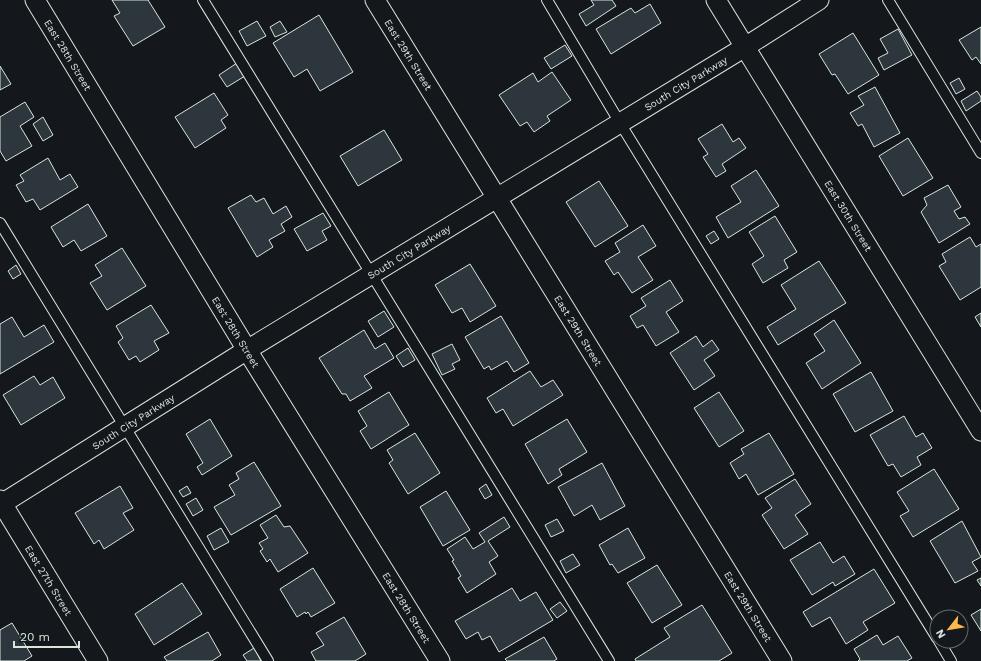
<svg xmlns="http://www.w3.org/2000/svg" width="981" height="661" font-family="'Work Sans',sans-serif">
  <rect width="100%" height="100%" fill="#14181c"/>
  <path fill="#2c363c" stroke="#d8e6dc" d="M112 0H148L165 27 133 46 114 16 120 13Z
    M591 0H612L616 6 586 26 579 14 594 5Z
    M650 4 661 23 611 54 596 29 631 8 635 13Z
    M319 15 353 72 320 91 307 69 294 77 273 43Z
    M257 21 266 36 247 46 239 31Z
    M280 21 287 32 275 37 270 27Z
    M981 27V64L976 57 972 60 959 40Z
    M898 29 912 55 884 70 878 58 888 53 880 39Z
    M853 33 879 75 848 94 835 74 832 75 819 54Z
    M565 45 572 56 551 69 544 58Z
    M237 63 245 76 227 87 219 75Z
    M0 66 11 84 0 90Z
    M552 72 571 100 547 116 550 121 534 132 527 122 520 126 499 95 533 73 538 82Z
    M959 78 965 89 956 94 950 83Z
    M875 87 900 133 874 147 862 124 858 126 850 113 864 105 858 96Z
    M977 91 981 97V101L966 111 961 101Z
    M214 93 228 115 221 120 226 128 195 148 175 117Z
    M25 102 34 117 20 126 32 146 6 161 0 151V117Z
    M43 117 53 135 43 141 33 124Z
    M722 124 733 142 739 138 746 148 722 164 726 171 716 177 703 157 708 154 698 139Z
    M384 130 402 160 358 186 340 156Z
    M908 138 933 178 903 196 879 156Z
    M48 158 60 180 70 174 78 187 40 210 33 199 26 202 16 185 24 181 20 175Z
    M756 170 779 206 728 238 716 217 741 202 731 186Z
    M599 181 628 226 595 247 566 202Z
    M948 185 961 207 954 211 959 219 965 217 970 224 939 243 921 212 927 205 924 198Z
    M251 195 256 202 264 198 273 214 286 206 292 217 281 224 285 231 269 240 273 247 257 257 228 208Z
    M88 204 107 236 81 251 74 240 63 247 51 227Z
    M323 213 331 226 322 231 327 240 307 251 294 229Z
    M775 216 797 252 784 260 788 268 763 283 752 264 764 256 749 232Z
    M643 225 656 246 638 257 653 280 632 293 618 272 614 275 605 261 620 252 615 243Z
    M714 231 719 239 711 244 706 236Z
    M970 237 976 247 981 244V287L960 300 939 266 946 262 942 254Z
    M122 248 146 286 107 310 90 283 102 276 95 265Z
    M819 261 846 303 778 345 767 327 796 309 781 285Z
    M470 264 496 306 470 322 462 308 452 313 435 285Z
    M16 265 21 274 13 279 8 271Z
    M670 280 683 301 666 312 679 332 656 346 643 325 637 328 630 316 646 306 641 298Z
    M151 305 169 333 154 341 159 350 140 362 136 356 129 360 118 342 123 338 116 326Z
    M384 311 394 327 378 337 368 321Z
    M981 313V327L975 317Z
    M501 316 529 363 514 372 507 361 491 370 489 366 484 369 465 337Z
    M12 317 24 337 44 325 54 342 0 374V324Z
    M834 320 861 363 822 389 806 363 825 351 814 334Z
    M364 330 375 349 385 343 394 358 364 376 372 388 350 401 346 394H342L319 358Z
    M696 336 703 347 712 340 719 350 704 360 715 376 694 390 670 353Z
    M452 344 460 360 452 364 455 369 442 375 432 354Z
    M408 348 415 360 403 367 396 356Z
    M530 371 541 387 553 380 563 395 513 426 503 409 496 413 487 398Z
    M871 372 893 411 855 432 833 394Z
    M34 376 40 385 53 377 65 398 21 425 3 395Z
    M389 392 409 425 371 449 360 431 367 426 358 411Z
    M719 392 744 431 719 447 694 408Z
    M904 416 916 437 923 433 932 448 917 457 921 465 901 477 893 464 888 466 870 435Z
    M210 419 232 456 202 475 197 467 203 463 186 434Z
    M567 419 587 452 559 469 562 475 548 484 525 444Z
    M415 433 440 473 408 494 389 463 393 460 387 450Z
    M769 433 794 474 758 495 746 474 739 479 730 463 744 454 741 449Z
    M254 462 281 506 231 535 214 507 235 495 229 485 239 479 236 473Z
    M602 463 625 506 600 520 592 505 574 516 558 487Z
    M934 469 959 509 913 537 900 516 909 511 897 492Z
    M795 479 811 504 795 515 808 534 784 549 762 515 772 508 765 498Z
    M486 484 492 495 485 499 479 489Z
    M120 486 133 508 123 513 134 530 104 549 99 540 94 544 75 513Z
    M187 486 191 493 183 497 179 491Z
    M446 491 470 530 443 546 420 507Z
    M196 498 203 510 193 516 186 504Z
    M276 515 284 527 290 526 308 553 278 572 270 559 267 562 260 551 263 549 259 543 268 538 260 525Z
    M504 517 510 527 488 541 498 556 489 562 496 574 467 593 458 578 461 576 452 561 454 560 447 549 465 537 473 549 485 542 479 533Z
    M557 519 564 531 551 537 545 525Z
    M962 521 981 557 972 562 978 571 955 583 930 541Z
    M221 528 229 542 214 550 207 536Z
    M628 528 645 558 618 573 612 564 610 565 599 545Z
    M820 542 833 563 844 556 855 574 835 586 833 582 812 595 790 560Z
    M573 554 580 565 566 573 560 561Z
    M657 565 682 605 652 623 627 583Z
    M313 568 335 603 311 617 308 612 306 614 305 612 297 617 280 589Z
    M874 569 895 603 863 622 868 630 846 644 830 617 812 627 803 612Z
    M981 578V586L977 580Z
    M182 583 202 614 154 645 135 614Z
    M512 588 520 601 536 592 553 620 499 652 490 636 482 640 478 632 466 639 455 621Z
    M560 602 567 611 557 618 550 609Z
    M702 605 732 653 719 661H636L635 659 670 637 664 628Z
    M981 609V631L971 615Z
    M344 617 366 654 355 661H316L311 652 324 645 316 633Z
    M12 623 32 656 24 661H0V630Z
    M208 632 221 655 212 661H167L164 657Z
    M877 635 883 645 898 636 912 658 907 661H858L860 659 854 649Z
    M544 637 557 659 554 661H507L505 659Z
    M254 648 261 661H247L243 655Z"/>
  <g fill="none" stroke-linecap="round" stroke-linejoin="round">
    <defs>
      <path id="lane" d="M203 0 609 661
        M547 0 620 123 937 638
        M888 0 981 153
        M0 223 268 661
        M939 641 951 661"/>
      <g id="street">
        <path id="s1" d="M35 0 247 350 440 661"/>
        <path id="s2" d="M375 0 782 661"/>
        <path id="s3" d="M716 0 981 431"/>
        <path id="s4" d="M0 500 98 661"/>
        <path id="s5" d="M0 505 247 350 745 47 819 0"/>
      </g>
    </defs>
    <use href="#lane" stroke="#d8e6dc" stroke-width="12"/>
    <use href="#street" stroke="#d8e6dc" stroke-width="21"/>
    <use href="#lane" stroke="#14181c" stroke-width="10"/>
    <use href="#street" stroke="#14181c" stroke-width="19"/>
  </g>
  <g text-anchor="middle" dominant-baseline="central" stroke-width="3" stroke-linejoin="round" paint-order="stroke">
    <g font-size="10" fill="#d8e6dc" stroke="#14181c">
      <text stroke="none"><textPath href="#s1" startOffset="64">East 28th Street</textPath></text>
      <text stroke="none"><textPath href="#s2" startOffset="64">East 29th Street</textPath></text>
      <text stroke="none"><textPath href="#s5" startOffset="805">South City Parkway</textPath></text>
      <text stroke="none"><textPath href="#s3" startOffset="253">East 30th Street</textPath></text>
      <text stroke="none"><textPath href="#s5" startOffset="481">South City Parkway</textPath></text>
      <text stroke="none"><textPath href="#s2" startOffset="388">East 29th Street</textPath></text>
      <text stroke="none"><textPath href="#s1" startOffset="388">East 28th Street</textPath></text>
      <text stroke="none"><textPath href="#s5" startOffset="157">South City Parkway</textPath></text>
      <text stroke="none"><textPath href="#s4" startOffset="94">East 27th Street</textPath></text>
      <text stroke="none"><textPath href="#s2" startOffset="712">East 29th Street</textPath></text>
      <text stroke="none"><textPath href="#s1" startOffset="712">East 28th Street</textPath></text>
    </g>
  </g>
  <g transform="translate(949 629) rotate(239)"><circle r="19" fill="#14181c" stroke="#626a69"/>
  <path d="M0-3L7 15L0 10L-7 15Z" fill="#ffb74d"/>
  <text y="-6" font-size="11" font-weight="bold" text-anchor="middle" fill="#d8e6dc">N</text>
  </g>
  <path d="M14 641v6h65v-6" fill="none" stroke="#d8e6dc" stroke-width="2"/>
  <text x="20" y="641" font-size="12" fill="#d8e6dc" stroke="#14181c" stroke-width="3" paint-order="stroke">20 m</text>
</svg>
